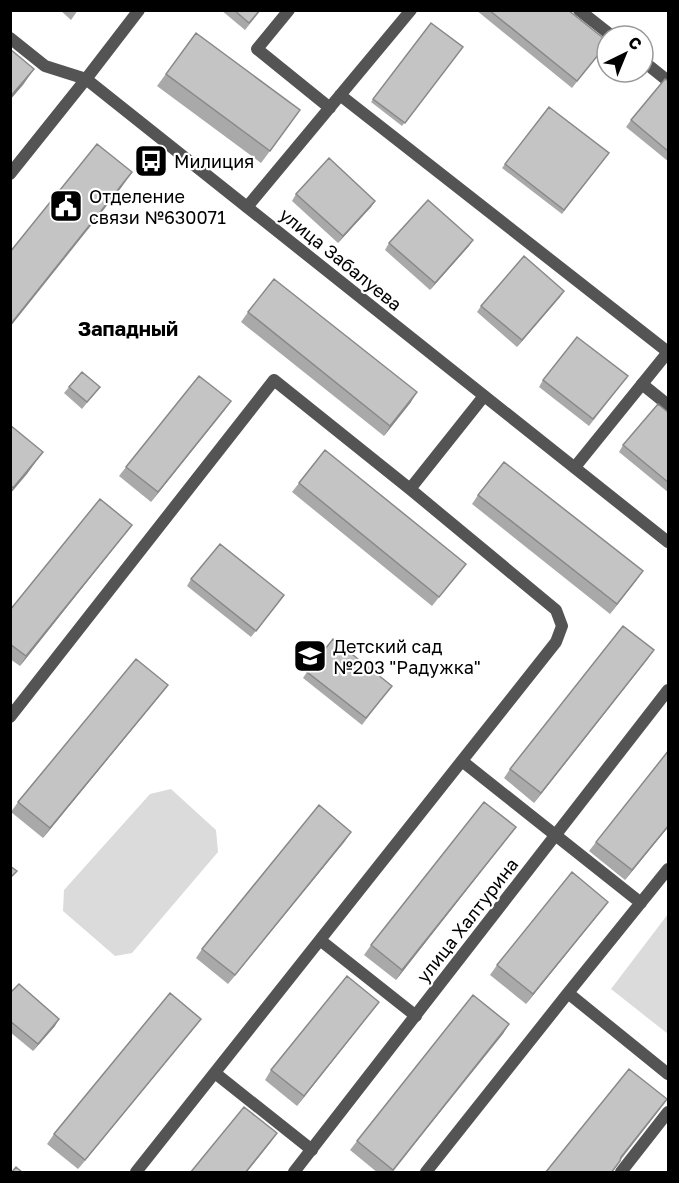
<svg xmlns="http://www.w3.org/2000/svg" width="679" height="1183" font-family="'Golos Text',sans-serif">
  <rect width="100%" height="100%" fill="#fff"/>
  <path fill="#dbdbdb" d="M171 789 216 830 218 852 132 953 115 956 63 911 64 890 150 794Z
    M668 914V1034L611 989Z"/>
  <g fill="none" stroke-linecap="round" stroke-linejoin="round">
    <path stroke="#545454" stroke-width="12" d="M579 10 612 36
      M10 38 45 66 86 79 139 10
      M643 61 668 81
      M642 384 668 405
      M410 489 484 396
      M10 717 274 380 410 489 556 610 562 626 556 642 136 1172
      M462 761 641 903
      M320 940 416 1016
      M568 993 668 1074
      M215 1073 312 1150
      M426 1172 568 993 668 869
      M621 1172 668 1112"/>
    <path stroke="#545454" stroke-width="12" d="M289 10 257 49 330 108
      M340 95 668 352 575 467
      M247 207 411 10
      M294 1172 668 690"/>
    <path stroke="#545454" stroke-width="12" d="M10 174 86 79 668 542"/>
  </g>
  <path fill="#a9a9a9" d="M60 10H78L71 20Z
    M221 10H261L245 30Z
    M476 10H568L607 44 572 88Z
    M431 23 463 47 402 126 371 102Z
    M196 33 291 123 261 163 157 86Z
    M669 81V162L626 127 631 120Z
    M549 107 609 153 562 214 502 168Z
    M296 194 375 201 371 207 338 243 292 201Z
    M389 243 469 246 430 290 385 250Z
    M560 297 517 347 477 312 481 306Z
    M248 312 411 402 384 436 241 322Z
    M628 376 589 426 539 387 543 380Z
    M69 387H100L82 409 64 393Z
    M231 401 151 502 119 476 126 467Z
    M669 413V493L619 452 623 445Z
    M299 483 466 564 432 606 292 492Z
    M478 495 643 571 610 614 472 504Z
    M132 525 20 666 10 659V610Z
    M191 579 284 595 251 637 187 586Z
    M654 650 534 803 504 778 510 769Z
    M307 672 387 692 362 725 303 678Z
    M168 685 161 694 43 838 11 812 18 802Z
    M669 750V826L625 880 589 851Z
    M509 836 396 980 364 955 371 945Z
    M345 841 228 984 196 958 202 949Z
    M601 911 526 1004 490 975 497 965Z
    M10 993 55 1026 33 1051 10 1032Z
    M379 1002 297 1106 265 1080 271 1070Z
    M201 1019 194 1028 78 1169 47 1144 54 1134Z
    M509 1024 392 1173H378L350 1150 357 1141Z"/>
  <path fill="#898989" d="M34 69 23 85 10 100V97Z
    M132 172 121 188 10 327V325Z
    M375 201 371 207 338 243 343 236Z
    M473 240 469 246 430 290 435 283Z
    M564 291 560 297 517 347 522 340Z
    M417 392 411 402 384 436 390 426Z
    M231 401 224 411 151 502 158 492Z
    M43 452 27 474 10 494V491L13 488Z
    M132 525 125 534 20 666 26 656Z
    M643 571 636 581 610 614 617 604Z
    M654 650 647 660 534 803 541 793Z
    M168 685 161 694 43 838 50 828Z
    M669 825V826L625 880 632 870Z
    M516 827 509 836 396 980 402 970Z
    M351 832 345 841 228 984 235 975Z
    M608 902 601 911 526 1004 533 994Z
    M379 1002 372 1011 297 1106 304 1096Z
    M59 1019 55 1026 33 1051 38 1044Z
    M201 1019 194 1028 78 1169 85 1160Z
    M509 1024 503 1034 391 1173Z
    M667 1099 660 1109 615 1167 621 1157Z
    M277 1133 270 1143 246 1173H245Z"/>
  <path fill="#c4c4c4" stroke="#898989" stroke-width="1.5" d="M234 10H260L249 23Z
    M489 10H568L607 41V44L577 81Z
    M431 23 463 47 405 123 373 99Z
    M196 33 300 110 270 151 166 74Z
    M10 49 34 69 10 97Z
    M665 79 669 81V152L631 120Z
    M549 107 609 153 564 210 505 164Z
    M97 144 132 172 10 325V252Z
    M329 158 375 201 343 236 296 194Z
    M428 200 473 240 435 283 389 243Z
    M524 256 564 291 522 340 481 306Z
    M274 279 417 392 390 426 248 312Z
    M577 337 628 376 593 419 543 380Z
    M82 372 100 387 87 402 69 387Z
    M199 376 231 401 158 492 126 467Z
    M658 404 669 413V483L623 445Z
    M10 425 43 452 13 488 10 485Z
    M325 450 466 564 439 597 299 483Z
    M504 462 643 571 617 604 478 495Z
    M100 499 132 525 26 656 10 644V610Z
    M220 544 284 595 256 631 191 579Z
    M623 626 654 650 541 793 510 769Z
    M333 639 392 686 366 718 307 672Z
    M136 659 168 685 50 828 18 802Z
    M669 750V825L632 870 596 842Z
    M484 802 516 827 402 970 371 945Z
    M319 805 351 832 235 975 202 949Z
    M10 866 17 871 10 878Z
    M572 872 608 902 533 994 497 965Z
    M347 976 379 1002 304 1096 271 1070Z
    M19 984 59 1019 38 1044 10 1021V993Z
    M170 993 201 1019 85 1160 54 1134Z
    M473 995 509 1024 393 1170 357 1141Z
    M629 1069 667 1099 621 1157 620 1161 611 1173H545Z
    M244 1107 277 1133 245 1173H190Z
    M16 1167 23 1173H11Z"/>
  <defs>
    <symbol id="bus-square" viewBox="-11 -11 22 22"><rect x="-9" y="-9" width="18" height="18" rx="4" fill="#000" stroke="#fff"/><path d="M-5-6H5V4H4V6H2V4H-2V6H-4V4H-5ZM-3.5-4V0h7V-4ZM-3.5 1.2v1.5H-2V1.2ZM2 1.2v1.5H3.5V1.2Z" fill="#fff"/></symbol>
    <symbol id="civic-square" viewBox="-11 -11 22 22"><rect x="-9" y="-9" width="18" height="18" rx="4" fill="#000" stroke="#fff"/><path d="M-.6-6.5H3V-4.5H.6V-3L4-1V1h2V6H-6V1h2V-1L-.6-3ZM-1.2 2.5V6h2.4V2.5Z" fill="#fff"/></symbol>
    <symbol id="school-square" viewBox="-11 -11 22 22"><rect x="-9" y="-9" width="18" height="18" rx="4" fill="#000" stroke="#fff"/><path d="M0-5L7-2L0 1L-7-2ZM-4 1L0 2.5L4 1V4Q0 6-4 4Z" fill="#fff"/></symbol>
  </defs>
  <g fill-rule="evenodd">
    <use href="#bus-square" x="132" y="142" width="38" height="38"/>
    <use href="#civic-square" x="47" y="187" width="38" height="38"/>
    <use href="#school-square" x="291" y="637" width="38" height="38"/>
  </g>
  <g text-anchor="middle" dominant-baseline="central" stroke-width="4.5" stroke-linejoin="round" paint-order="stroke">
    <g font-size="18" fill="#000" stroke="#fff" text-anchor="start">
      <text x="174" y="161">Милиция</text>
      <text x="89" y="196">Отделение<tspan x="89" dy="21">связи №630071</tspan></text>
      <text x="333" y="646">Детский сад<tspan x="333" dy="21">№203 "Радужка"</tspan></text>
    </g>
    <g font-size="18" fill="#000" stroke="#fff">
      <text transform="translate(341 259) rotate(39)">улица Забалуева</text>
      <text transform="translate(467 920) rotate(-52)">улица Халтурина</text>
    </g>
    <g font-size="20" font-weight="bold" fill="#000" stroke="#fff">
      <text x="128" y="328">Западный</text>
    </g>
  </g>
  <rect width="679" height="1183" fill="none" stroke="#000000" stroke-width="24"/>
  <g transform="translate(625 54) rotate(43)"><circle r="28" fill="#ffffff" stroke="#999999" stroke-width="1.5"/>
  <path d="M0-4.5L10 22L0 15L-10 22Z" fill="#000000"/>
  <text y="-9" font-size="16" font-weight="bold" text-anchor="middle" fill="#000000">С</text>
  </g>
</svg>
